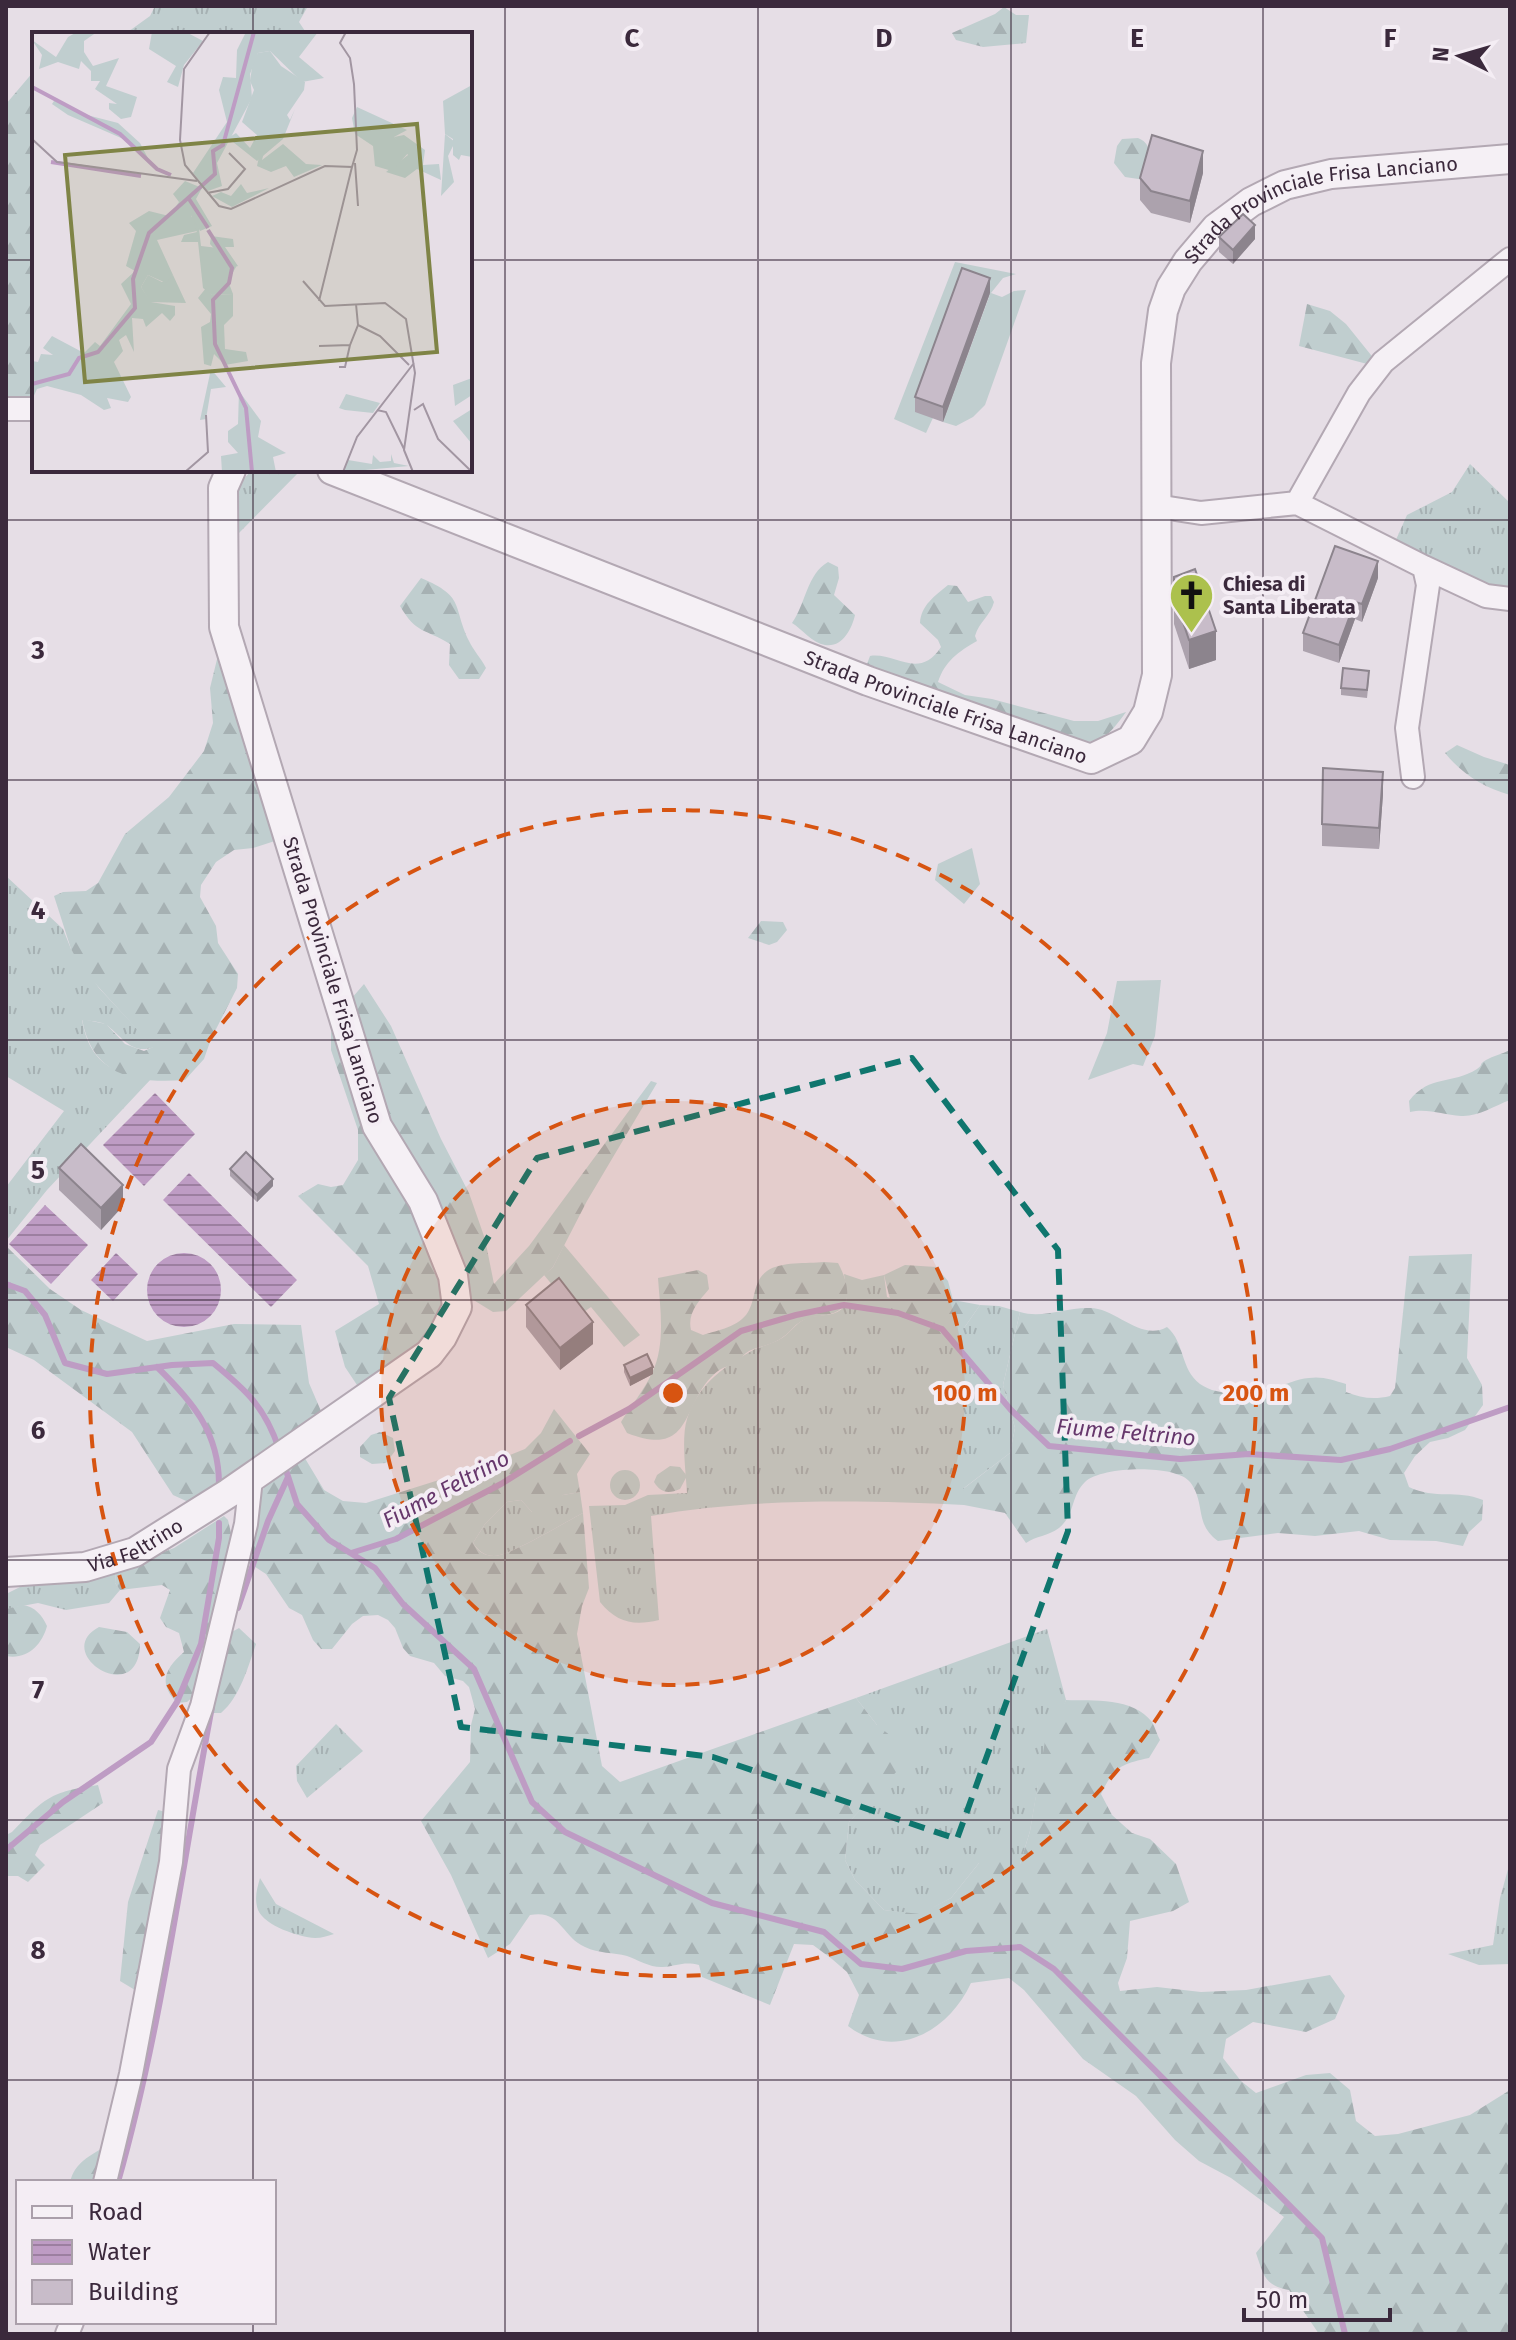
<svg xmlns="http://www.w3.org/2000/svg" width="1516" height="2340" font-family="'Fira Sans',sans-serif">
  <defs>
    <pattern id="grass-tufts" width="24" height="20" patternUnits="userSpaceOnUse" patternTransform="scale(2)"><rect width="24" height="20" fill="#c0cecf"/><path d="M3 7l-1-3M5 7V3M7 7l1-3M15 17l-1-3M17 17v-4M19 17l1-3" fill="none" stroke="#a6b1b3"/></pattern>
    <pattern id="forest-firs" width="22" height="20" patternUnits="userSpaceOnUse" patternTransform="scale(2)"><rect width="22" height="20" fill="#c0cecf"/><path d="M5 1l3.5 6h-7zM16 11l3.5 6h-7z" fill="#a6b1b3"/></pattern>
    <pattern id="water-rules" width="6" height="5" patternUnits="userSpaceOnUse" patternTransform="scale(2)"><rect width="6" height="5" fill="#be9cc4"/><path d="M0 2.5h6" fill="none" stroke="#9c7fa0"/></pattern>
  </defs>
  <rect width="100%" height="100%" fill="#e6dee6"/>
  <path fill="url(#grass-tufts)" d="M155 6H308L299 22 307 34H125L150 16Z
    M1470 464 1510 503V595L1479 590 1395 542 1407 515 1452 492Z
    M253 470 300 471 238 534C237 510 231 486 253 470Z
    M6 876 63 929 71 949 99 988 154 1047C132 1055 123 1038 108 1026 101 1021 90 1021 82 1020 89 1061 111 1074 151 1079L47 1190 6 1241V1187L64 1111 6 1076Z
    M844 1274 862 1280 884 1275 887 1297 964 1328 980 1305 999 1306 1020 1312 1003 1385 1015 1428 1010 1453 964 1488V1505C864 1500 749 1498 651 1516L659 1620C634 1626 617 1623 600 1602L589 1506 625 1505 648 1495 687 1493C686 1473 681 1438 687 1419 697 1387 720 1369 748 1353 758 1346 771 1345 782 1338 791 1332 795 1324 805 1319 817 1313 836 1319 845 1305 849 1297 845 1282 844 1274Z
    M580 1492 583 1513C565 1522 510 1556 494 1556 484 1556 478 1550 473 1543L485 1524 507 1502 521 1500 532 1512 563 1495Z
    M116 1571 115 1583 120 1590 109 1603 66 1610 38 1603 6 1609 8 1593 22 1586 69 1582Z
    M1047 1629 1066 1700 1038 1785 1030 1831 1020 1864 979 1863 951 1898 920 1915 884 1910 855 1880 845 1860 849 1822 871 1798 877 1725 856 1698Z
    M336 1724 363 1751 307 1798 297 1781 296 1766Z
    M1510 1862V1964L1479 1965 1448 1954 1493 1945 1500 1898Z
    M260 1878 276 1904 334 1934C327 1936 322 1938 315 1938 299 1937 265 1926 258 1910 254 1898 257 1889 260 1878Z"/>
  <path fill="url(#forest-firs)" d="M1004 7 1016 15H1029L1026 43 983 47 956 40 952 33 995 14Z
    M34 71V409L6 422V104Z
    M1138 138C1156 145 1148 163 1145 180L1125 177 1114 163 1117 146 1122 139Z
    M1307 304 1330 311 1346 324 1375 360 1371 365 1299 346Z
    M828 562 838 567 839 578 834 595 855 615C852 629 842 648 825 645 812 643 802 629 792 623 806 603 807 574 828 562Z
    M421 578C466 597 452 606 469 641 473 650 481 658 486 668L479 679H459L449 665 450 644C425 628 417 635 400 606Z
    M948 585 957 586 968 602 985 596H991L994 602C991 615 979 622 975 636L977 641C958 652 945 661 938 682L965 695 992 699 1074 721H1098L1126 712C1107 738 1101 745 1068 741L869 672 867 664 870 656C895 652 919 681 941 647L938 640 920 623C921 605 935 596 948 585Z
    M220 647 281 839 253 848 234 850 216 862 201 885 200 897 216 926 218 943 238 974 237 988 211 1039 204 1059 185 1080C133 1084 92 1075 82 1019L106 1024 125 1044 144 1051 153 1047 83 970 71 949 54 896 63 892 86 891 98 883 125 834 169 797 204 751 213 723 210 688Z
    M1457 745 1484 757 1510 765V795C1483 787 1463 775 1445 753Z
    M761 921 783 922 787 930 777 942 769 945 748 938Z
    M364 984 391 1026 441 1139 469 1193 485 1239 494 1284 529 1246 651 1081 657 1083 587 1201 553 1267 506 1311 493 1312 467 1296 384 1112 351 999Z
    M340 1012 448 1302 424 1342 361 1391 345 1367 335 1331 379 1304 368 1266 298 1196 318 1184 331 1187 343 1185 358 1160V1130L331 1050V1033Z
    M1510 1050V1100C1494 1106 1478 1117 1461 1116 1443 1115 1428 1108 1410 1112L1409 1101C1430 1074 1452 1085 1477 1069 1485 1063 1477 1066 1486 1060 1493 1056 1502 1054 1510 1050Z
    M6 1246 50 1289 81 1310 147 1341 234 1324 301 1325 309 1383 324 1418 195 1505 173 1495 132 1432 34 1360 6 1347Z
    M1472 1254 1467 1358 1482 1385 1483 1405 1465 1430 1448 1438 1430 1442 1415 1456 1404 1473 1409 1487C1436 1500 1456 1489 1483 1500L1482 1520 1469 1532 1463 1546 1436 1541 1390 1540 1359 1531 1315 1536 1278 1533 1218 1541C1194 1524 1206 1503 1190 1482 1176 1464 1101 1466 1085 1482 1071 1495 1075 1515 1059 1528 1048 1536 1036 1536 1026 1543L1005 1513 964 1505 963 1489 1010 1453 1015 1428 1003 1385 1020 1312C1043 1319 1066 1307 1090 1308 1116 1308 1141 1342 1167 1327 1185 1342 1180 1369 1200 1384 1220 1398 1251 1393 1273 1388 1286 1385 1296 1379 1309 1378 1322 1376 1333 1380 1346 1384V1392C1361 1398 1374 1400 1390 1396L1395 1388 1409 1256Z
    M824 1262 838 1263C844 1274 851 1292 845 1304 836 1318 818 1314 806 1319 795 1323 792 1331 783 1337 773 1345 760 1346 749 1351 744 1354 740 1359 735 1363 730 1366 723 1367 718 1371 680 1400 696 1460 627 1433L621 1422C630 1407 645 1389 652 1373 666 1344 660 1308 658 1278L698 1270 707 1275 709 1289C699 1301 687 1313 691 1330L703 1335C718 1330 739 1327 748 1312 756 1299 753 1281 767 1271 781 1261 807 1264 824 1262Z
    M905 1265 936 1267 948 1281 953 1300 980 1305 964 1328 931 1340 914 1336 904 1330 895 1319 884 1275Z
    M554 1409 590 1454 577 1474 580 1492 563 1495C556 1508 547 1512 532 1512L521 1500 507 1502 485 1524 473 1543C478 1551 484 1556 494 1556 510 1556 565 1522 583 1513L589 1588 582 1606 577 1634 602 1766 620 1782 856 1698 877 1725 906 1748 898 1770 849 1822 845 1860 855 1880 884 1910 920 1914 951 1898 979 1863 999 1849 1020 1864 1030 1831 1048 1723 1061 1710 1066 1700C1093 1701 1133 1697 1152 1722 1155 1727 1157 1735 1160 1740L1149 1758C1121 1764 1114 1767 1101 1794L1112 1815 1132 1833 1150 1839 1176 1864 1189 1902 1173 1911 1130 1921 1127 1958 1118 1983 1120 1991 1157 1987 1201 1992 1246 1990 1330 1975 1345 1996 1335 2019 1306 2032 1253 2022 1226 2039 1223 2058 1241 2081 1256 2093 1306 2075 1330 2073 1350 2090 1356 2121 1375 2136 1398 2134 1470 2115 1510 2090V2334H1319L1289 2290C1264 2285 1264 2276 1256 2253L1284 2217 1231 2178 1199 2161 1175 2140 1136 2096 1083 2059 1024 1990 1009 1978 971 1983C949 2031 895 2062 848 2026L859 1995 847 1972 832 1959 813 1945 794 1944 770 2005 702 1977 699 1965C684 1961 677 1966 663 1967 651 1968 638 1960 627 1956 613 1952 599 1954 585 1947 561 1936 561 1909 530 1915L510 1944 488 1958 451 1875 421 1821 470 1762 471 1725 475 1709 469 1687 463 1681 445 1676 434 1663 410 1656 403 1648 395 1628 388 1620 378 1615 363 1616 352 1624 332 1649H321L313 1640 302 1615 289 1608 266 1574 246 1561 257 1501 265 1486 303 1455 324 1490 343 1501 366 1503 477 1468 525 1449 541 1433Z
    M380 1432 393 1438 395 1451 386 1463 372 1464 360 1457V1447L371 1435Z
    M670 1466 680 1467 687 1476 680 1489C668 1494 661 1493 654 1482L657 1475Z
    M610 1485a15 15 0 1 1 30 0a15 15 0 1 1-30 0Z
    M224 1516 228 1520 231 1533 194 1696 187 1702 177 1703C157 1682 166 1668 184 1652L179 1633 166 1627 160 1618 170 1590 162 1585 120 1590 115 1583 116 1571 174 1548Z
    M23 1605C35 1607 42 1615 47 1626 42 1645 27 1660 6 1656V1609Z
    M99 1627 127 1632 140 1644C139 1710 50 1653 99 1627Z
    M239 1628 256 1644C248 1667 240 1697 221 1713H206L230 1633Z
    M98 1785 103 1803 40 1845 35 1855 45 1865 28 1882 18 1876H6V1835L12 1832C45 1798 49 1792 98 1785Z
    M158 1810 166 1812 169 1822 140 1993 120 1981 128 1902Z
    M106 2146 98 2182H70C75 2162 90 2156 106 2146Z"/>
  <path fill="#c0cecf" d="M955 262 1016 274 1003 278 991 293 1002 297 1014 291 1026 290 985 405 973 417 956 426 943 422 990 294 926 433 894 419Z
    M972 848 980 884 964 904 935 880 938 864Z
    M1161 980 1155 1036 1143 1066 1133 1064 1088 1080 1107 1033 1117 981Z
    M564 1245 640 1335 624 1347 591 1307 578 1316 544 1275 553 1267Z"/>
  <path fill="url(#water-rules)" d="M155 1093 195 1134 144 1186 103 1145Z
    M189 1173 297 1280 271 1307 163 1200Z
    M45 1205 88 1245 51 1284 9 1244Z
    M116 1253 138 1274 113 1301 91 1280Z
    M147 1290a37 37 0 1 1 74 0a37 37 0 1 1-74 0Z"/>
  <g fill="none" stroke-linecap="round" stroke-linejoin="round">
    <path stroke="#be9cc4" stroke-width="6" d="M6 1284 25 1291 45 1315 65 1363 107 1374 172 1365 213 1363C246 1390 265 1407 279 1449
      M157 1367C192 1401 219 1432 219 1484
      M579 1436 629 1409 741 1331 796 1315 844 1305 898 1313 942 1329 1011 1410 1049 1446 1180 1459 1249 1454 1341 1460 1390 1449 1510 1407
      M284 1464 297 1504 329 1540 375 1568 403 1604 474 1669 532 1802 565 1832 712 1903 824 1932 861 1964 902 1969 966 1951 1020 1947 1054 1969 1322 2238 1345 2334
      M351 1553 396 1539 501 1484 570 1441
      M238 1608 268 1521 288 1477
      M6 1850 63 1802 151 1742 177 1702 201 1644 219 1538V1523
      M118 2182C162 2027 182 1865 212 1707"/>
    <defs>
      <path id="minor" d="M6 409H34
        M1297 503 1359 393 1383 362 1510 259
        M1156 506 1201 513 1297 503 1424 567 1428 585 1407 728 1413 777
        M1424 567 1486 596 1510 599
        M105 2182 131 2074 171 1862 179 1769 202 1706 246 1524 251 1479
        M67 2334 72 2322"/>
      <g id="tertiary">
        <path id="s1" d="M332 470 868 681 1091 759 1131 740 1148 712 1157 675 1156 363 1163 311 1171 288 1188 261 1216 228 1251 202 1285 185 1331 174 1510 159"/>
        <path id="s2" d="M6 1572 85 1567 135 1552 229 1493 429 1354 442 1337 457 1307 453 1276 423 1201 377 1126 224 627 223 488 231 470"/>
      </g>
    </defs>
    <use href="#minor" stroke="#b3a8b3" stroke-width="26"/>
    <use href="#tertiary" stroke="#b3a8b3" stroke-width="32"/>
    <use href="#minor" stroke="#f5f0f5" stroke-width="22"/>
    <use href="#tertiary" stroke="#f5f0f5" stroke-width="28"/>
  </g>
  <path fill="#aca2ad" d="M1203 173 1190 223 1151 213 1140 200V178Z
    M1219 237 1255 239 1233 264 1219 252Z
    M990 293 943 422 915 412V397Z
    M1174 577 1216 660 1189 669 1174 624Z
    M1378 578 1362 622 1355 619 1339 663 1303 651V633Z
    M1369 679 1367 698 1341 695V688Z
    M1383 794 1379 849 1322 846V824Z
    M59 1168 123 1206 101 1230 59 1190Z
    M230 1169 273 1186 257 1202 230 1176Z
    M526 1305 593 1344 560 1370 526 1327Z
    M624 1365 653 1374 630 1386 624 1372Z"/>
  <path fill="#8c848d" d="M1203 151V173L1190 223V201Z
    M1255 225V239L1233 264V250Z
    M990 278V293L943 422V407Z
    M1378 561V578L1362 622V604Z
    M1355 602V619L1339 663V645Z
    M1216 631V660L1189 669V640Z
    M1383 772V794L1379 849V828Z
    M273 1179V1186L257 1202V1195Z
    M123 1185V1206L101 1230V1208Z
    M593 1322V1344L560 1370V1348Z
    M653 1367V1374L630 1386V1378Z"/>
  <path fill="#c8bcc9" stroke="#8c848d" stroke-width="2" d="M1152 135 1203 151 1190 201 1151 191 1140 178Z
    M1243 214 1255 225 1233 250 1219 237Z
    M962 268 990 278 943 407 915 397Z
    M1335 546 1378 561 1362 604 1355 602 1339 645 1303 633Z
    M1195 569 1216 631 1189 640 1174 595V577Z
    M1343 668 1369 671 1367 690 1341 688Z
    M1323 768 1383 772 1379 828 1322 824Z
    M81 1144 123 1185 101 1208 59 1168Z
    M246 1152 273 1179 257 1195 230 1169Z
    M559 1278 593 1322 560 1348 526 1305Z
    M647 1354 653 1367 630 1378 624 1365Z"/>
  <path fill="none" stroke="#0f766e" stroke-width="6" stroke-dasharray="16 10" stroke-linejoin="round" d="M912 1058 1058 1250 1068 1531 957 1839 713 1757 461 1727 389 1398 537 1158Z"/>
  <path fill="none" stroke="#3b293c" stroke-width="2" stroke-opacity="0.55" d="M253 6V34M505 6V2334M758 6V2334M1011 6V2334M1263 6V2334M6 260H34M470 260H1510M253 470V2182M6 520H1510M6 780H1510M6 1040H1510M6 1300H1510M6 1560H1510M6 1820H1510M6 2080H1510M253 2322V2334"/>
  <circle cx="673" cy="1393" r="292" fill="#d75411" fill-opacity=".12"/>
  <g fill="none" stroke="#d75411" stroke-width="4" stroke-dasharray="14 10">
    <circle cx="673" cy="1393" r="292"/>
    <circle cx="673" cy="1393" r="583"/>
  </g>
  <defs>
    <symbol id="church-pin" viewBox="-11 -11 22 30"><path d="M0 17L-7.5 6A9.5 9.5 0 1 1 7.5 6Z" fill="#acc14d" stroke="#f4edf4"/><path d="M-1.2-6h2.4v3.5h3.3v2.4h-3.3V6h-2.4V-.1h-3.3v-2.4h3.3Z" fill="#111"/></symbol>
  </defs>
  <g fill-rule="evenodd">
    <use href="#church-pin" x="1166" y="570" width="51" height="69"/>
  </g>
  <g text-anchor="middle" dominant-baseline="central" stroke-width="8" stroke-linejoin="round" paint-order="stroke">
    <g font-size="20" fill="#3b293c" stroke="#f4edf4">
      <text stroke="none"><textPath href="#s1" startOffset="1498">Strada Provinciale Frisa Lanciano</textPath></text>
      <text stroke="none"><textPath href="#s1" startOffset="658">Strada Provinciale Frisa Lanciano</textPath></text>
      <text transform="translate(333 980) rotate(73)">Strada Provinciale Frisa Lanciano</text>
      <text stroke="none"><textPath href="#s2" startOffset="134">Via Feltrino</textPath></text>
    </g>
    <g font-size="20" font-weight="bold" fill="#3b293c" stroke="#f4edf4" text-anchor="start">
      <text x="1223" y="584">Chiesa di<tspan x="1223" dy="23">Santa Liberata</tspan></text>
    </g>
    <g font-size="22" font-style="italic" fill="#66376c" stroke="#f4edf4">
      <text transform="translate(1126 1432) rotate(5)">Fiume Feltrino</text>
      <text transform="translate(446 1489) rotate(-28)">Fiume Feltrino</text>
    </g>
  </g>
  <g transform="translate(32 32)">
    <rect width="440" height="440" fill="#e6dee6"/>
    <path d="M120 0H154L171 9 152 33 146 55 135 50 144 34 117 17ZM238 19 249 34 273 50 272 58 255 83 258 88 263 77 251 107 225 129 196 106 204 101 218 116 225 103 210 90 222 58 218 49 221 29 226 21ZM440 53V125L429 123 427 128 421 123V107L413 102 411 69ZM372 103 393 118 391 133 407 132 409 148 385 137 373 146 354 140 376 123 362 105ZM161 184 166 188 169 214 186 216 204 235 196 249 201 262 180 263 171 256 166 210H149L152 203 165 200 157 187ZM116 243 130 250 141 243 154 271 118 270 109 255ZM440 346V363L423 374 421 353ZM314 362 348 371 341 381 313 378 307 376ZM359 422 362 431 377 434 311 440 316 428 340 432 341 423 348 430 359 429Z" fill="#c0cecf"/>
    <path d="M45 0H65L52 9V20L61 34 87 26 74 54 105 65 99 85 89 87 77 77V71L85 72 63 57 68 49H59V39L49 29 47 37 26 30 7 37 10 23 0 8 24 25 36 5ZM214 0H286L267 25 292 46 270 50 238 19 226 21 218 42 220 66 185 131 190 154 176 159 161 141 195 90 187 58 191 45 204 46 205 18ZM24 66 51 82 86 91 108 111 118 130 96 109 36 83 20 72ZM325 75 375 98 362 105 377 120 360 139 343 134 341 114 323 102 320 86ZM413 102 423 110 416 124 422 150 409 164ZM251 112 274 132 290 133 262 145 254 134 239 140 225 134 228 120 233 117 230 128ZM153 149 170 156 164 167 180 194 168 199 159 183 165 199 125 208 141 243 134 251 116 243 109 255 119 270 143 274V283L138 289 130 281 114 295 111 287 100 286 102 320 94 303 87 308 91 319 82 330 99 365 96 370 75 366 79 376 72 378 49 363 15 354 5 357 0 368V329L6 330 9 322 21 323 11 316 20 304 52 321 63 310 68 314 99 272 89 252 103 239 94 234 104 199 97 191 117 179 137 184 147 170 141 162ZM209 152 215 161 237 156 200 175 180 164 189 160 199 164ZM179 204 201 207 202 215H193L206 234 200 236 178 212ZM174 256 180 263 201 262V284L192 293 193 317 214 320 216 329 193 333 182 322 179 334 172 332 169 295 178 290 179 282 166 266ZM179 337 194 355 179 357 174 387 168 388ZM207 359 229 389 226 405 254 421 241 425 244 440H190L189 424 206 421 196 410V399L206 392ZM440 377V412L421 389Z" fill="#c0cecf"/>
    <path fill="none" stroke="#be9cc4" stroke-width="4" d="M0 55 88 102 125 137 139 143M19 130 109 144M157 167 176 196M176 198 200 236 197 251 181 268 183 312 214 376 220 440M0 352 37 342 47 326 66 320 103 276 101 247 117 201 183 142 181 119 191 113 222 0"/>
    <path fill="none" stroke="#a296a2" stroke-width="2" d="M178 0 152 37 148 108 153 133 187 174 199 177 293 134 320 135 287 269M314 0 308 11 318 26 322 52 325 118 320 135M0 107 25 130 165 149M323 131 326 174M175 161 196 157 213 137 197 121M271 249 293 274 353 271 374 287 383 341 372 418 381 440M326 293 348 304 377 333M287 314 318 313 326 293 324 272M307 335H313L318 313M345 378 354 380 372 417M382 378 391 372 406 407 440 440M153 440 176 420 174 383M311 440 325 405 382 331"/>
    <path fill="#7f8446" fill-opacity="0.15" stroke="#7f8446" stroke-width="4" d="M385 92 405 320 53 350 33 123Z"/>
    <rect width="440" height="440" fill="none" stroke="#3b293c" stroke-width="4"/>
  </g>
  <g font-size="26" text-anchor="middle" font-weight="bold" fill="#3b293c" stroke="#f4edf4" stroke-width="8" stroke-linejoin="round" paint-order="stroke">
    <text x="632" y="47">C</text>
    <text x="884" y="47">D</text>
    <text x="1137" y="47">E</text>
    <text x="1390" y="47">F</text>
    <text x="38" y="659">3</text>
    <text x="38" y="919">4</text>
    <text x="38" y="1179">5</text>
    <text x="38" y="1439">6</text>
    <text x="38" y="1699">7</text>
    <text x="38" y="1959">8</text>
  </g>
  <circle cx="673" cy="1393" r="12" fill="#d75411" stroke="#f4edf4" stroke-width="4"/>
  <g font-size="24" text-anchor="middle" font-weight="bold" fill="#d75411" stroke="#f4edf4" stroke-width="8" stroke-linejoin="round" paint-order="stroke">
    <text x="965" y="1401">100 m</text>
    <text x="1256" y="1401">200 m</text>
  </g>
  <rect width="1516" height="2340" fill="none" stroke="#3b293c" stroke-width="16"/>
  <rect x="16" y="2180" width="260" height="144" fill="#f4edf4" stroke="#aa9faa" stroke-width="2"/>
  <rect x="32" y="2206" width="40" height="12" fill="#f5f0f5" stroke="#aa9faa" stroke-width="2"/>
  <text x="88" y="2220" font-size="24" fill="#3b293c">Road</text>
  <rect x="32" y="2240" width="40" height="24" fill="url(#water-rules)" stroke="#aa9faa" stroke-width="2"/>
  <text x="88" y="2260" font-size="24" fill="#3b293c">Water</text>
  <rect x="32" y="2280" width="40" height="24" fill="#c8bcc9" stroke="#aa9faa" stroke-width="2"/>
  <text x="88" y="2300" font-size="24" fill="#3b293c">Building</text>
  <g transform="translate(1460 56) rotate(275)" stroke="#f4edf4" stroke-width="6" paint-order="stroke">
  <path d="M0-6L14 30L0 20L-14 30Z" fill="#3b293c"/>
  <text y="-12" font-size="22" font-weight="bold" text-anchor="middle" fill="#3b293c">N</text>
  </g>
  <path d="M1244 2308v12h146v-12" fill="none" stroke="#3b293c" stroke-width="4"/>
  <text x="1256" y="2308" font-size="24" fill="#3b293c" stroke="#f4edf4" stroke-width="6" paint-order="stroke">50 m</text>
</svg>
